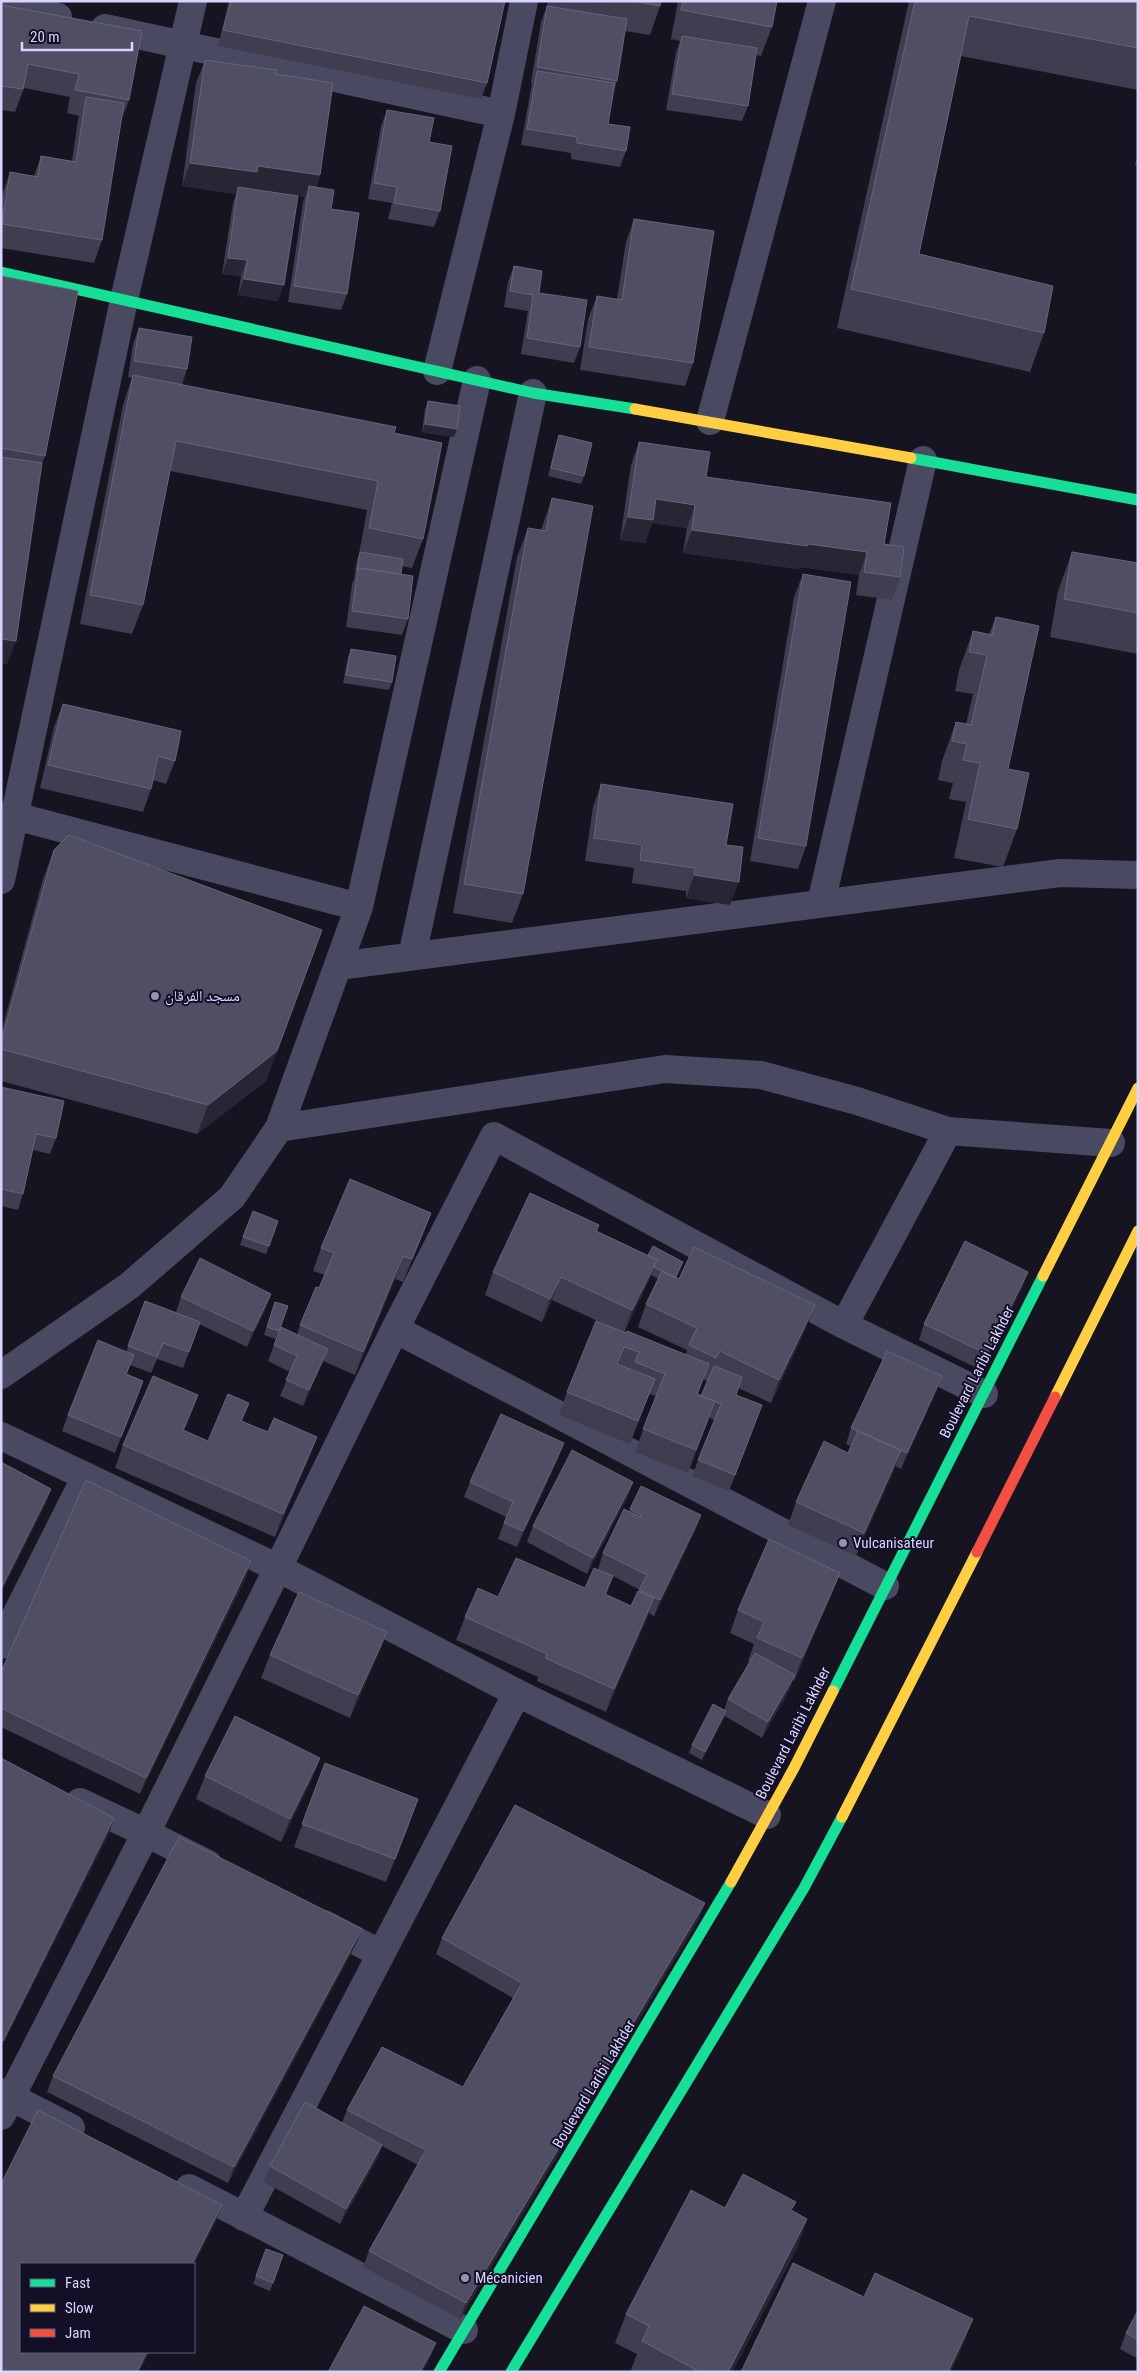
<svg xmlns="http://www.w3.org/2000/svg" width="1139" height="2373" font-family="'Roboto Condensed','Noto Naskh Arabic',sans-serif">
  <rect width="100%" height="100%" fill="#161421"/>
  <g fill="none" stroke-linecap="round" stroke-linejoin="round">
    <path stroke="#4a4962" stroke-width="28" d="M1 4 58 17
      M105 28 501 114
      M437 371 501 114 524 1
      M710 421 822 1
      M1 817 15 816 359 907
      M1 880 124 300 193 1
      M821 903 923 460
      M412 956 533 393
      M338 966 1060 873 1138 875
      M279 1128 665 1069 761 1075 857 1101 948 1131 1111 1143
      M844 1325 948 1131
      M395 1329 494 1136 844 1325 984 1394
      M1 1375 129 1286 232 1197 279 1128 359 907 477 380
      M1 1436 278 1568 395 1329 885 1586
      M1 1645 86 1476
      M208 1864 146 1833 278 1568 517 1693 767 1815
      M324 1924 381 1954
      M1 2092 71 2128
      M1 2116 146 1833 80 1802
      M189 2188 464 2330
      M244 2217 517 1693"/>
    <path stroke="#16e098" stroke-width="11" d="M1 272 533 393 635 409
      M911 458 1138 500
      M833 1691 1043 1276
      M439 2372 731 1882
      M511 2372 804 1888 842 1817"/>
    <path stroke="#ffcf43" stroke-width="11" d="M635 409 911 458
      M1043 1276 1138 1088
      M1055 1397 1138 1231
      M842 1817 977 1552
      M731 1882 794 1768 833 1691"/>
    <path stroke="#f24e42" stroke-width="11" d="M977 1552 1055 1397"/>
  </g>
  <path fill="#403d50" fill-rule="evenodd" d="M229 1H505L487 83 481 99 218 46Z
    M548 1H661L660 6 650 35 625 31 617 81 613 92 608 124 626 151 620 167 571 159V153L521 145 532 83H531L541 22 547 6Z
    M678 1H777L772 27 761 56 756 55 748 106 742 121 666 110 676 52 680 41 671 39Z
    M909 1H1138V90L961 56 919 254 1044 333 1030 372 837 328Z
    M1 5 129 100 120 123 102 240 94 263 1 248V198L10 172 34 176 41 156 72 161 78 120 79 116 67 113 70 97 24 88 15 112 1 110Z
    M205 60 276 74 320 175 316 187 331 209 347 294 341 310 288 302 303 202 305 197 291 195 278 301 238 295 241 276 222 274 233 203 236 194 182 186 196 83Z
    M387 110 429 142 440 211 434 227 388 219 392 203 368 199 381 126Z
    M1138 154V165H1135Z
    M634 219 693 363 685 386 580 370 588 319 597 296 617 299 626 242Z
    M514 266 539 293 580 347 574 363 521 354 528 311 504 307 508 282Z
    M1 276 45 456 41 466 7 664 1 663Z
    M139 328 187 369 182 385 394 433 423 539 412 568 402 566 401 574 408 619 402 635 346 627 352 584 354 579 357 560 359 554 367 510 170 471 143 605 132 634 80 624 123 405 132 378 128 377 133 344Z
    M428 401 457 429 454 437 422 432 425 409Z
    M559 435 584 476 581 484 548 476 556 443Z
    M639 442 706 477 884 544 900 577 892 600 856 595 859 575 800 567 799 569 683 553 687 528 652 523 645 543 620 540 631 465Z
    M552 498 523 894 512 923 453 913 517 557 528 528 541 530Z
    M1072 552 1138 563V654L1050 637 1058 591Z
    M803 574 806 846 798 869 750 861 794 597Z
    M996 617 1008 769 1017 829 1003 867 954 858 966 802 949 799 953 783 938 780 942 761 956 722 966 724 973 694 955 691 959 670 973 631 989 634Z
    M351 649 392 682 389 690 343 683 348 657Z
    M63 704 175 761 166 784 153 780 151 789 143 812 40 788 54 727Z
    M601 784 726 845 730 905 686 898V891L632 883 634 868 585 861 593 807Z
    M54 850 266 1081 197 1134 1 1081V1033L43 879Z
    M1 1087 56 1138 50 1154 33 1150 23 1194 18 1210 1 1206Z
    M253 1211 278 1221 266 1254 240 1245Z
    M431 1213 422 1236 403 1282 395 1279 355 1375 323 1361 303 1406 280 1396 290 1372 268 1361 274 1345 297 1335 300 1325 319 1288 325 1275 313 1271 321 1248Z
    M599 1225 597 1231 648 1255 683 1262 676 1278 806 1328 771 1403 738 1388 736 1395 762 1405 729 1491 692 1476 714 1420 709 1417 688 1473 635 1452 656 1396 649 1394 630 1444 559 1415 567 1392 615 1329 552 1300 542 1322 485 1295 493 1272ZM651 1275 658 1279 646 1304 638 1327 687 1350 686 1354 624 1333 648 1282ZM703 1379 707 1381 701 1396 698 1394Z
    M1028 1272 1022 1288 981 1370 919 1340 924 1324Z
    M271 1294 265 1310 247 1347 199 1324 183 1368 157 1359 151 1373 130 1365 127 1374 143 1381 115 1453 62 1431 68 1415 126 1352 145 1301 176 1312 181 1297Z
    M275 1302 288 1306 276 1339 264 1335Z
    M942 1376 936 1392 901 1469 895 1466 856 1556 788 1525 796 1502 848 1453 851 1446 846 1444 851 1428Z
    M198 1395 184 1431 208 1441 249 1403 242 1421 268 1432 317 1437 308 1460 275 1537 115 1468 123 1445Z
    M558 1459 517 1547 498 1539 506 1517 464 1497 470 1482Z
    M633 1482 627 1498 587 1574 527 1542 533 1526Z
    M630 1509 701 1515 695 1531 654 1616 649 1613 606 1712 537 1681 538 1677 456 1640 465 1617 498 1597 585 1588 598 1569 603 1553 629 1512ZM613 1576 640 1590 631 1606 606 1595Z
    M251 1561 246 1577 140 1794 1 1727V1672Z
    M840 1573 831 1596 794 1681 793 1680 789 1691 762 1738 725 1716 702 1760 689 1753 692 1745 724 1710 728 1699 750 1662 748 1661 754 1644 730 1633 738 1610Z
    M387 1632 378 1655 350 1718 261 1678 270 1655Z
    M320 1758 311 1781 281 1842 196 1799 205 1776Z
    M325 1763 410 1822 386 1882 294 1847Z
    M705 1903 699 1919 460 2319 363 2267 369 2251 418 2165 382 2146 376 2161 340 2224 264 2182 270 2166 342 2123 347 2110 463 2087 513 1998 436 1954 442 1938Z
    M362 1929 356 1944 228 2183 47 2092 53 2076Z
    M725 2208 792 2211 807 2219 797 2248 732 2372H634L631 2370 637 2354 615 2343 626 2314Z
    M266 2249 283 2255 270 2291 253 2284Z
    M1138 2310V2359L1120 2349 1126 2333Z"/>
  <path fill="#282635" d="M190 163 258 166 320 175 312 198 309 186 305 197 238 187 236 194 182 186Z
    M228 258 247 260 241 276 222 274Z
    M244 279 284 285 278 301 238 295Z
    M425 424 457 429 454 437 422 432Z
    M656 499 695 505 687 528 652 523 645 543 620 540 628 517Z
    M692 530 808 544 867 552 859 575 800 567 799 569 683 553Z
    M1 639 16 641 7 664 1 663Z
    M694 875 739 882 730 905 686 898Z
    M322 930 266 1081 197 1134 208 1105Z
    M431 1213 422 1236 403 1282 412 1259Z
    M403 1256 395 1279 355 1375 363 1352Z
    M657 1260 648 1282 624 1333 632 1310Z
    M683 1262 680 1270 672 1286 675 1278Z
    M1028 1272 1022 1288 981 1370 987 1354Z
    M561 1277 552 1300 542 1322 550 1299Z
    M271 1294 265 1310 247 1347 253 1331Z
    M815 1305 806 1328 771 1403 779 1380Z
    M328 1349 322 1364 303 1406 309 1390Z
    M942 1376 936 1392 901 1469 907 1453Z
    M655 1379 646 1402 630 1444 638 1421Z
    M143 1381 138 1397 115 1453 121 1437Z
    M198 1395 190 1418 175 1453 183 1430Z
    M715 1401 707 1424 688 1473 696 1450Z
    M317 1437 308 1460 275 1537 283 1514Z
    M564 1443 558 1459 517 1547 523 1531Z
    M901 1450 893 1473 856 1556 864 1533Z
    M633 1482 627 1498 587 1574 593 1558Z
    M51 1489 45 1505 1 1593V1589Z
    M701 1515 695 1531 654 1616 660 1600Z
    M251 1561 246 1577 140 1794 146 1778Z
    M840 1573 831 1596 794 1681 802 1658Z
    M654 1598 646 1621 606 1712 614 1689Z
    M387 1632 378 1655 350 1718 358 1695Z
    M795 1675 789 1691 762 1738 768 1722Z
    M726 1711 723 1720 702 1760 705 1752Z
    M320 1758 311 1781 281 1842 290 1819Z
    M418 1799 410 1822 386 1882 395 1859Z
    M114 1818 109 1834 1 2048V2045L3 2041Z
    M705 1903 699 1919 460 2319 466 2303Z
    M362 1929 356 1944 228 2183 234 2167Z
    M382 2145 376 2161 340 2224 346 2209Z
    M222 2205 216 2221 194 2265V2264H192Z
    M807 2219 797 2248 732 2372H728Z
    M973 2319 962 2348 951 2372H948Z
    M436 2343 430 2359 423 2372H420Z
    M147 2352H150L139 2372H137Z"/>
  <path fill="#504e63" stroke="#66637b" d="M231 1H505L487 83 223 30Z
    M634 1H661L660 6Z
    M683 1H777L772 27 681 10Z
    M915 1H1138V48L969 16 919 254 1053 286 1044 333 851 289Z
    M1 5 142 31 129 100 75 90 79 74 28 64 23 89 1 86Z
    M547 6 627 19 617 81 537 67Z
    M682 36 757 48 748 106 672 94Z
    M205 60 276 70V74L333 83 320 175 258 166 257 172 190 163Z
    M537 71 615 83 608 124 630 127 626 151 577 143V137L527 129Z
    M86 97 124 103 102 240 2 224 10 172 38 177 41 156 76 162Z
    M387 110 434 118 429 142 452 146 440 211 394 203 397 187 374 183Z
    M309 186 334 190 331 209 359 213 347 294 294 286Z
    M238 187 298 196 284 285 244 279 247 260 228 258Z
    M634 219 714 231 693 363 589 347 597 296 622 300Z
    M514 266 542 271 539 293 587 300 580 347 527 338 533 295 510 291Z
    M1 276 78 291 45 456 1 448Z
    M139 328 192 337 187 369 134 361Z
    M133 375 396 427 394 433 442 443 423 539 369 528 378 481 176 441 143 605 90 595Z
    M428 401 460 406 457 429 425 424Z
    M559 435 592 443 584 476 551 468Z
    M639 442 710 452 706 477 891 503 884 544 904 547 900 577 864 572 867 552 808 544 807 546 692 530 695 505 656 499 653 520 628 517Z
    M1 457 42 463 16 641 1 639Z
    M552 498 593 506 523 894 464 884 528 528 546 531Z
    M360 552 403 559 401 574 358 568 357 571Z
    M1072 552 1138 563V613L1064 599Z
    M358 568 413 576 408 619 352 611Z
    M803 574 851 582 806 846 758 838Z
    M996 617 1039 626 1008 769 1029 773 1017 829 968 819 980 763 963 760 967 744 952 741 956 722 971 725 987 655 969 652 973 631 992 635Z
    M351 649 396 656 392 682 346 675Z
    M63 704 181 731 175 761 158 756 151 789 48 765Z
    M601 784 733 804 726 845 743 847 739 882 694 875 695 868 640 860 642 845 594 838Z
    M69 835 322 930 277 1051 208 1105 1 1049V1043L54 850Z
    M1 1087 64 1101 56 1138 36 1134 23 1194 1 1189Z
    M350 1179 431 1213 412 1259 403 1256 363 1352 300 1325 316 1287 319 1288 334 1253 321 1248Z
    M530 1193 599 1225 596 1231 657 1260 632 1310 561 1277 550 1299 493 1272Z
    M253 1211 278 1221 269 1246 243 1237Z
    M965 1241 1028 1272 987 1354 924 1324Z
    M653 1246 683 1262 675 1278 654 1267 657 1260 648 1255Z
    M694 1247 815 1305 779 1380 720 1351 716 1358 689 1345 697 1328 646 1304 662 1271 679 1279Z
    M200 1258 271 1294 253 1331 181 1297Z
    M145 1301 200 1322 189 1352 163 1343 157 1357 128 1346Z
    M275 1302 288 1306 279 1331 267 1327Z
    M596 1321 626 1333 627 1331 709 1364 697 1394 715 1401 696 1450 643 1429 665 1374 635 1362 639 1352 624 1347 617 1364 655 1379 638 1421 567 1392Z
    M281 1327 328 1349 309 1390 286 1380 297 1356 274 1345Z
    M98 1340 134 1355 126 1374 143 1381 121 1437 68 1415Z
    M887 1351 942 1376 907 1453 851 1428Z
    M714 1366 742 1377 736 1395 762 1405 735 1475 698 1460 721 1404 701 1396Z
    M153 1376 198 1395 183 1430 208 1441 228 1394 249 1403 241 1421 268 1432 274 1418 317 1437 283 1514 123 1445Z
    M501 1414 564 1443 523 1531 504 1523 513 1502 470 1482Z
    M858 1431 901 1450 864 1533 796 1502 824 1441 848 1453Z
    M572 1450 633 1482 593 1558 533 1526Z
    M1 1462 51 1489 1 1589Z
    M86 1480 251 1561 146 1778 1 1708V1672Z
    M641 1486 701 1515 660 1600 639 1590 647 1575 603 1553 624 1509 640 1517 641 1515 630 1509Z
    M769 1539 840 1573 802 1658 757 1638 764 1622 738 1610Z
    M516 1558 585 1588 594 1568 613 1576 605 1594 631 1606 638 1591 654 1598 614 1689 545 1658 547 1654 465 1617 478 1588 498 1597Z
    M299 1592 387 1632 358 1695 270 1655Z
    M755 1653 795 1675 768 1722 728 1699Z
    M713 1704 726 1711 705 1752 692 1745Z
    M235 1716 320 1758 290 1819 205 1776Z
    M1 1758 114 1818 3 2041 1 2040Z
    M325 1763 418 1799 395 1859 302 1824Z
    M515 1805 705 1903 466 2303 369 2251 426 2150 347 2110 382 2047 463 2087 522 1983 442 1938Z
    M179 1837 362 1929 234 2167 53 2076Z
    M305 2102 382 2145 346 2209 270 2166Z
    M38 2110 222 2205 192 2264H21V2352H147L137 2372H1V2184Z
    M743 2174 796 2202 791 2210 807 2219 728 2372H700L642 2341 649 2326 626 2314 691 2190 725 2208Z
    M266 2249 283 2255 273 2283 256 2276Z
    M793 2263 864 2297 875 2273 973 2319 948 2372H741Z
    M364 2306 436 2343 420 2372H328Z
    M1138 2310V2340L1126 2333Z"/>
  <g fill="#9591b1" stroke="#130f26" stroke-width="2">
    <circle cx="155" cy="996" r="5"/>
    <circle cx="843" cy="1543" r="5"/>
    <circle cx="465" cy="2278" r="5"/>
  </g>
  <g text-anchor="middle" dominant-baseline="central" stroke-width="4" stroke-linejoin="round" paint-order="stroke">
    <g font-size="15" fill="#d9d4ff" stroke="#130f26" text-anchor="start">
      <text x="165" y="996">مسجد الفرقان</text>
      <text x="853" y="1543">Vulcanisateur</text>
      <text x="475" y="2278">Mécanicien</text>
    </g>
    <g font-size="15" fill="#d9d4ff" stroke="#130f26">
      <text transform="translate(977 1372) rotate(-63)">Boulevard Laribi Lakhder</text>
      <text transform="translate(793 1733) rotate(-63)">Boulevard Laribi Lakhder</text>
      <text transform="translate(594 2084) rotate(-59)">Boulevard Laribi Lakhder</text>
    </g>
  </g>
  <rect width="1139" height="2373" fill="none" stroke="#d9d4ff" stroke-width="5"/>
  <rect x="20" y="2263" width="175" height="90" fill="#130f26" stroke="#625e7d"/>
  <rect x="30" y="2279" width="25" height="8" fill="#16e098" stroke="#625e7d"/>
  <text x="65" y="2288" font-size="15" fill="#d9d4ff">Fast</text>
  <rect x="30" y="2304" width="25" height="8" fill="#ffcf43" stroke="#625e7d"/>
  <text x="65" y="2313" font-size="15" fill="#d9d4ff">Slow</text>
  <rect x="30" y="2329" width="25" height="8" fill="#f24e42" stroke="#625e7d"/>
  <text x="65" y="2338" font-size="15" fill="#d9d4ff">Jam</text>
  <path d="M22 42v8h110v-8" fill="none" stroke="#d9d4ff" stroke-width="2.5"/>
  <text x="30" y="42" font-size="15" fill="#d9d4ff" stroke="#130f26" stroke-width="4" paint-order="stroke">20 m</text>
</svg>
